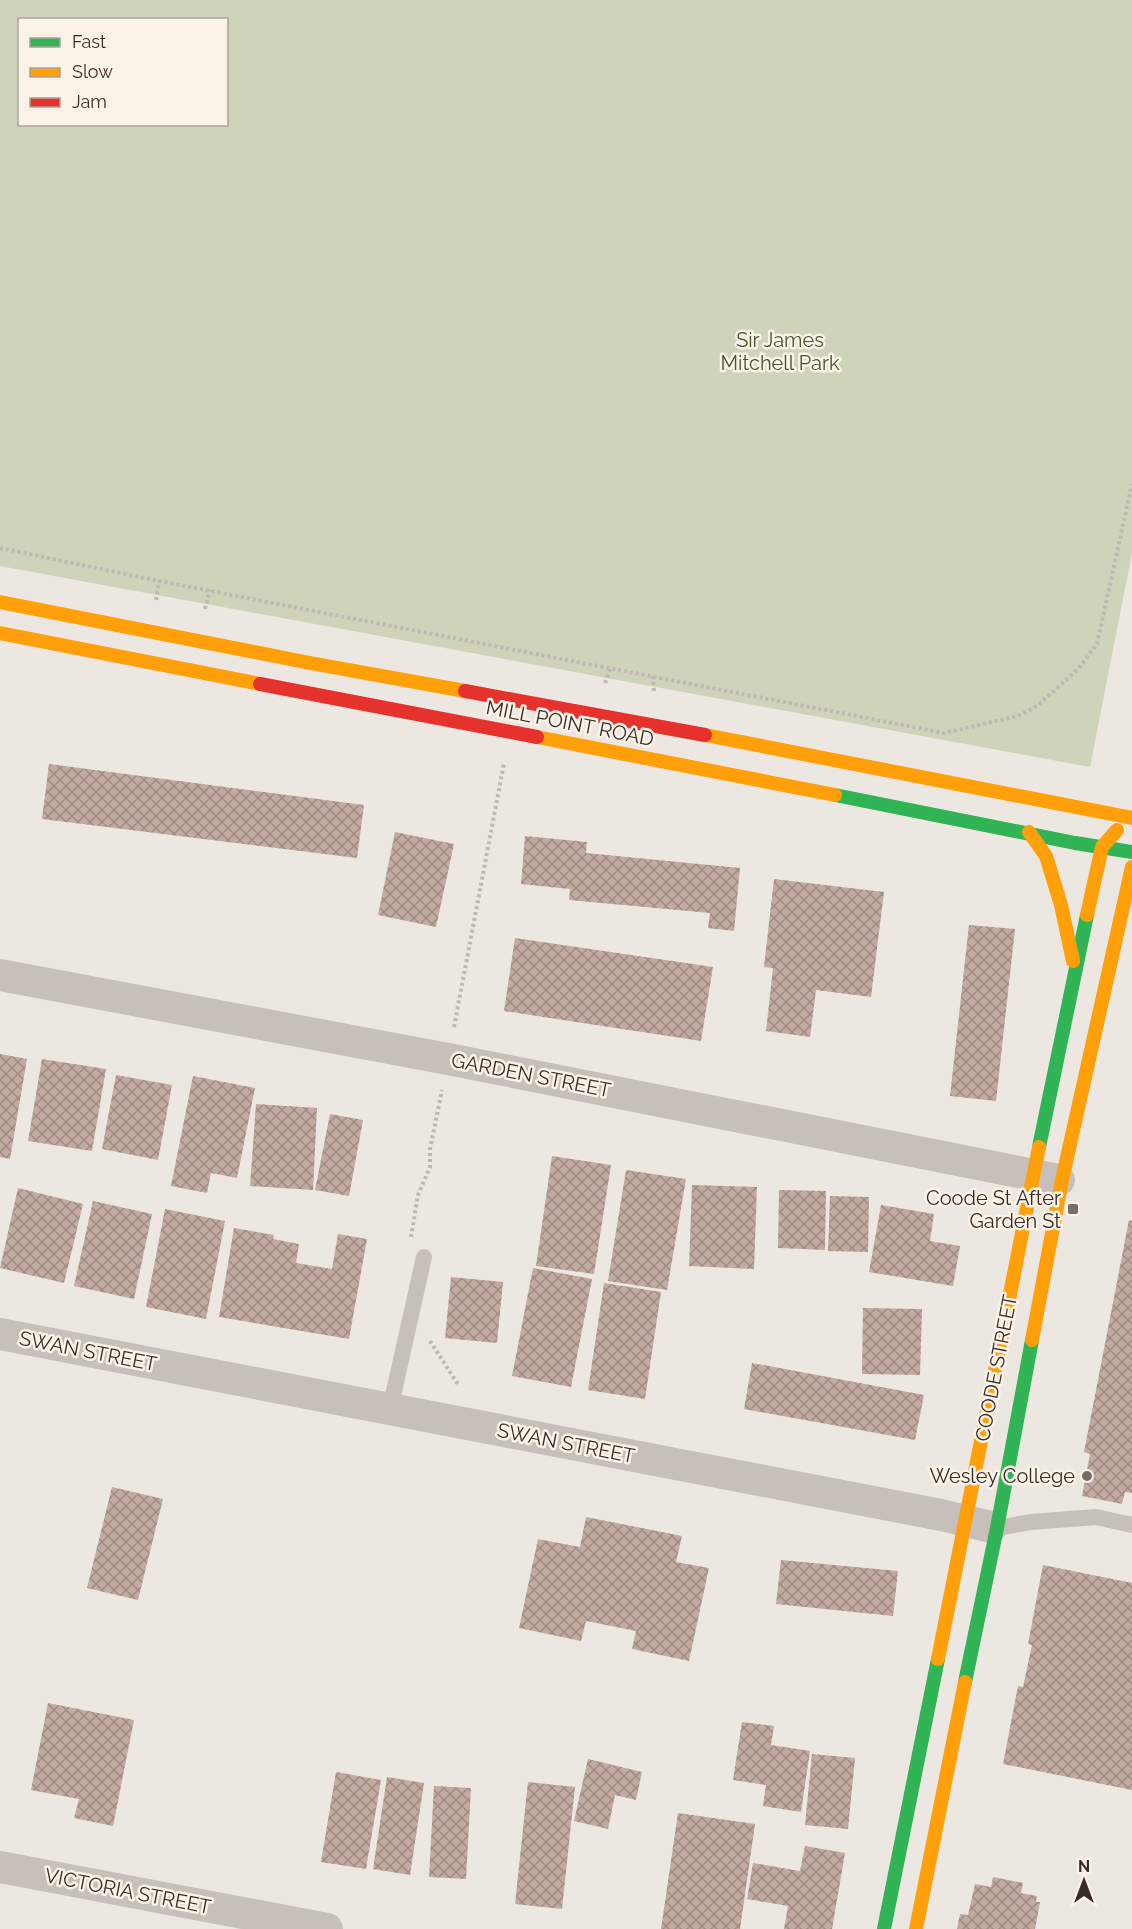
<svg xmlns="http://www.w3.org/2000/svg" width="1132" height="1929" font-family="Raleway,sans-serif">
  <defs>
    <pattern id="building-cross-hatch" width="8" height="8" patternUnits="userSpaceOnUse" patternTransform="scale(1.5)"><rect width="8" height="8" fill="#c2aaa1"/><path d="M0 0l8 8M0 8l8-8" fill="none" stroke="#9f8b83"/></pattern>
  </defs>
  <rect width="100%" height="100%" fill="#ede7e1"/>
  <path fill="#cfd3ba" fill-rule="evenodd" d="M0 0H1132V553L1090 767 0 566ZM20 20H226V124H20Z"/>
  <path fill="url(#building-cross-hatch)" d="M49 764 364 805 357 858 42 819Z
    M395 832 454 844 436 927 378 915Z
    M525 836 587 842 586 853 740 868 734 931 708 928 710 913 569 900 570 889 521 884Z
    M774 879 884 892 871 997 816 990 810 1037 766 1031 773 968 764 967Z
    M969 925 1015 929 996 1101 950 1096Z
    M515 938 713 967 701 1041 504 1011Z
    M0 1054 27 1059 10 1159 0 1157Z
    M42 1059 106 1069 92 1151 28 1141Z
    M116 1075 172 1085 158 1160 102 1149Z
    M193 1076 255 1088 237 1178 211 1173 207 1193 171 1186Z
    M256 1104 317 1108 313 1190 250 1186Z
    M330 1114 363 1120 349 1196 315 1190Z
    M552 1156 611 1165 594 1274 536 1266Z
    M626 1170 686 1179 667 1290 608 1281Z
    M692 1185 757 1187 754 1269 689 1266Z
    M18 1188 83 1204 64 1283 0 1268Z
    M779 1190 826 1191 825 1250 778 1248Z
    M830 1196 869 1197 868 1252 828 1251Z
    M93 1201 152 1214 134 1299 74 1286Z
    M881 1205 934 1214 930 1241 960 1246 953 1286 869 1272Z
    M165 1209 225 1221 206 1319 146 1307Z
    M1129 1220 1132 1221V1493L1125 1492 1122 1504 1082 1496 1090 1454 1084 1452Z
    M234 1228 274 1235 273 1239 299 1244 296 1263 332 1269 338 1234 367 1239 349 1339 219 1317Z
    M533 1268 592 1279 571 1387 512 1376Z
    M451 1277 503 1282 497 1343 445 1338Z
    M604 1283 661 1292 645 1399 588 1390Z
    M863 1308 922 1309 920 1375 862 1374Z
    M752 1363 924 1395 915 1440 744 1409Z
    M112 1487 163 1499 138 1600 87 1588Z
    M586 1517 682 1536 676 1562 709 1568 689 1661 632 1649 636 1631 586 1621 581 1641 519 1628 538 1539 580 1547Z
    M781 1560 898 1571 893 1616 776 1604Z
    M1043 1565 1132 1583V1790L1003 1764 1018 1686 1023 1687 1032 1645 1028 1644Z
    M48 1703 134 1720 113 1826 74 1818 79 1799 31 1790Z
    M742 1722 774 1726 771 1745 810 1751 801 1812 763 1806 766 1785 733 1780Z
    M812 1754 855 1758 848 1829 805 1825Z
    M588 1759 642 1772 636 1800 615 1795 608 1829 574 1821Z
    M336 1772 381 1780 366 1869 321 1862Z
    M387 1777 424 1783 410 1875 373 1869Z
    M528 1782 575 1787 562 1909 515 1904Z
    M434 1786 471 1788 466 1879 429 1877Z
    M678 1813 755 1824 740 1929H661Z
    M805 1846 845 1853 832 1929H784L788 1906 747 1899 753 1863 800 1871Z
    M993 1877 1023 1883 1021 1893 1037 1896 1036 1902H1040L1035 1929H957L960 1914 968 1915 975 1884 991 1887Z"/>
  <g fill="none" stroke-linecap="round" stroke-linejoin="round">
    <path stroke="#bfb8b2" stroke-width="4" stroke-dasharray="3 3" stroke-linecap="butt" d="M0 548 159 581 944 733 1018 716 1037 706 1079 668 1097 644 1132 484
      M156 600 159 581
      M205 609 210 590
      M653 676 654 693
      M605 683 610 669
      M454 1027 504 763
      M411 1237 418 1195 430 1167V1149L442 1090
      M430 1341 459 1386"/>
    <path stroke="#c7bfb9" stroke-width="16" d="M390 1409 424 1257
      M997 1528 1031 1522 1096 1517 1132 1525"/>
    <path stroke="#c7bfb9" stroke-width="32" d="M0 975 448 1059 1059 1180
      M0 1334 941 1515 991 1527
      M0 1867 327 1929"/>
    <path stroke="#30b455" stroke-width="14" d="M835 795 1075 843 1132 852
      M1039 1147 1087 915
      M965 1682 997 1528 1032 1340
      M884 1929 938 1659"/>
    <path stroke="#ff9f0a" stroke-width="14" d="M0 602 310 663 465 691
      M0 633 260 684
      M705 735 1132 818
      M537 737 835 795
      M1029 832 1046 856 1061 905 1073 961
      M1087 915 1102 847 1117 830
      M1032 1340 1062 1180 1132 867
      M938 1659 1039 1147
      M916 1929 965 1682"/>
    <path stroke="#e5322d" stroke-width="14" d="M260 684 537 737
      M465 691 705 735"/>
  </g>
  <g fill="#776d68" stroke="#faf1e7" stroke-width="2">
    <rect x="1067" y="1203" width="12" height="12" rx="3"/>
    <circle cx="1087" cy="1476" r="6"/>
  </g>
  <g text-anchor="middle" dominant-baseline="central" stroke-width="5" stroke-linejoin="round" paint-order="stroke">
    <g font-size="20" fill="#47572a" stroke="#faf1e7">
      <text x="780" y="340">Sir James<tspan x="780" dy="23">Mitchell Park</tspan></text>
    </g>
    <g font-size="20" fill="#382c27" stroke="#faf1e7">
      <text transform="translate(570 723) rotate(11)">MILL POINT ROAD</text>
      <text transform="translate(531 1075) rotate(11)">GARDEN STREET</text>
      <text transform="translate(88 1351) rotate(11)">SWAN STREET</text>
      <text transform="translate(996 1368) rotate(-79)">COODE STREET</text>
      <text transform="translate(566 1443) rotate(11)">SWAN STREET</text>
      <text transform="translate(128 1891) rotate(11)">VICTORIA STREET</text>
    </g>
    <g font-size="20" fill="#382c27" stroke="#faf1e7" text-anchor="end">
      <text x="1061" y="1198">Coode St After<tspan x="1061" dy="23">Garden St</tspan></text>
      <text x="1075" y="1476">Wesley College</text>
    </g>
  </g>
  <rect x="18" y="18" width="210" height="108" fill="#faf1e7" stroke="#aca29a" stroke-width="1.5"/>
  <rect x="30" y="38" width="30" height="9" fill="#30b455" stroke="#aca29a" stroke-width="1.5"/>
  <text x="72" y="48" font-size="18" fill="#382c27">Fast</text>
  <rect x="30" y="68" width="30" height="9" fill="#ff9f0a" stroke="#aca29a" stroke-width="1.5"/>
  <text x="72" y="78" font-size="18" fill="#382c27">Slow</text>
  <rect x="30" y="98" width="30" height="9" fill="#e5322d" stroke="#aca29a" stroke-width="1.5"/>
  <text x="72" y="108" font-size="18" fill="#382c27">Jam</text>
  <g transform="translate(1084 1881)" stroke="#faf1e7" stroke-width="4.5" paint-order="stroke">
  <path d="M0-4.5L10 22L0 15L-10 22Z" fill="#382c27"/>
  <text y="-9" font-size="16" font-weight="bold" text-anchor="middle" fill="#382c27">N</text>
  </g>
</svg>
